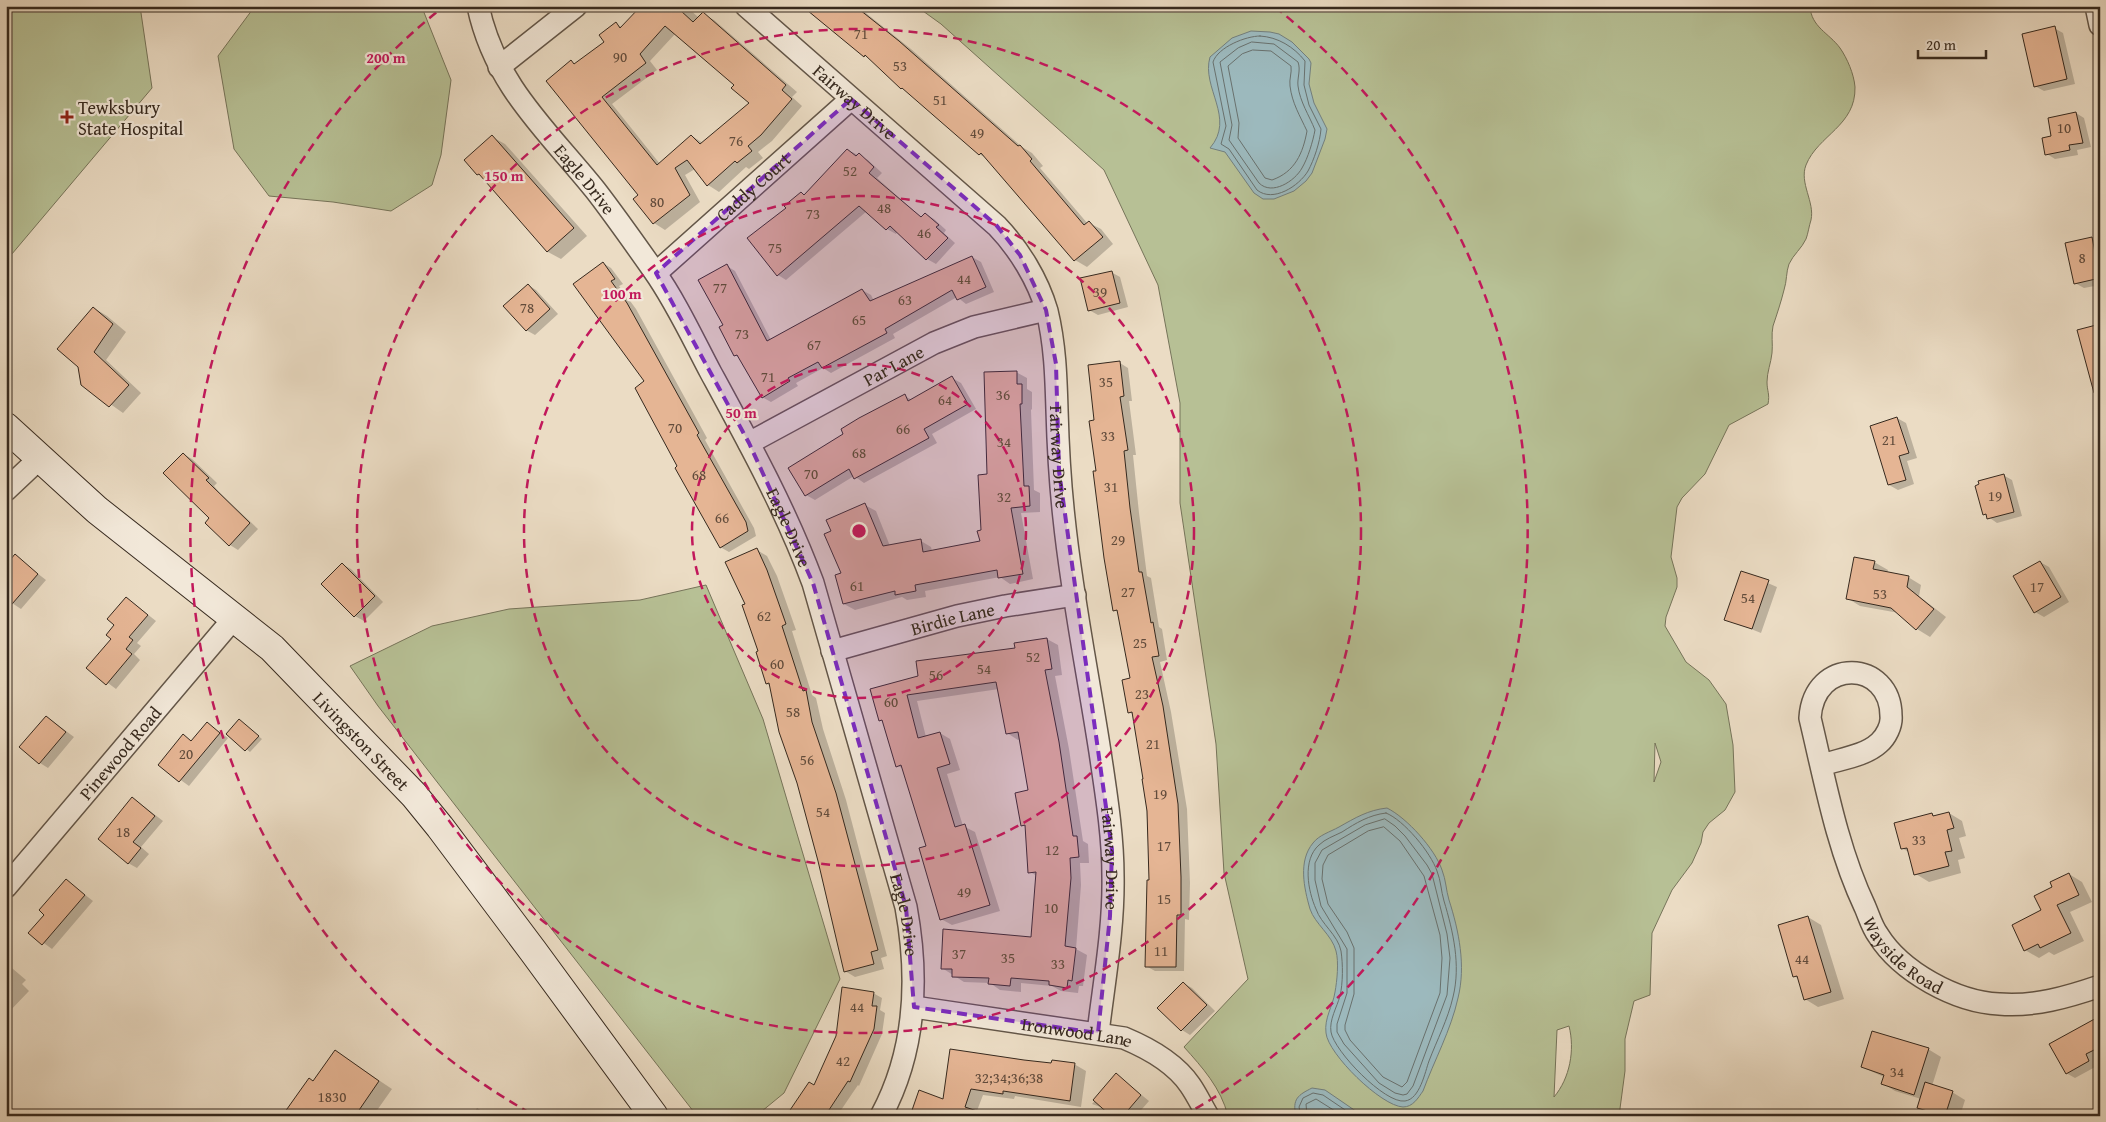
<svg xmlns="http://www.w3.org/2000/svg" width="2106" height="1122" font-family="'Gentium Book Plus',serif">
  <rect width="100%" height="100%" fill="#ebdcc4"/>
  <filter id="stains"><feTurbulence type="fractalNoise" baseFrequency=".004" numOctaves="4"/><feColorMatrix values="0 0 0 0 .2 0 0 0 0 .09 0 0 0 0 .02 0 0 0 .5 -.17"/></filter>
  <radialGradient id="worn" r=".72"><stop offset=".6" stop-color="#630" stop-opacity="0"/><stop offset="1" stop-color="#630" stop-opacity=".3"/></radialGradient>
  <path fill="#b7c095" stroke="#76745a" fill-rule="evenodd" d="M6 6H140L152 88 6 261Z
    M255 6H415L423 10 451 80 441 155 432 185 391 211 333 202 269 196 234 149 218 56Z
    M916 6H1810C1811 27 1829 33 1840 48 1847 58 1854 74 1855 87 1856 126 1818 135 1806 165 1799 183 1815 202 1811 220 1809 226 1808 234 1806 239 1802 248 1793 255 1789 264 1786 272 1787 281 1784 290 1781 302 1777 314 1773 326 1771 335 1773 344 1772 353 1771 363 1767 372 1767 382 1767 391 1770 394 1768 404L1729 425 1705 474 1682 498 1677 507 1671 557 1677 578V587L1666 617 1665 626 1686 662 1709 680 1726 704 1733 745 1735 792 1725 810 1709 823 1703 832 1701 843 1692 863 1672 890 1652 933 1650 995 1634 1001 1625 1039V1071L1619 1116H1228C1221 1088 1202 1067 1184 1047L1248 979 1224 873 1216 744 1180 503V403L1158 285 1104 170 941 24ZM1655 743 1661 762 1654 782ZM1569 1026C1575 1050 1570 1078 1554 1097L1557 1030Z
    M706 585 763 719 840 979 784 1093 756 1116H697L378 706 350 666 432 626 509 609 640 600Z"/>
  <path fill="#9cb9bd" stroke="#737f7d" d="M1251 31 1270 32 1279 34 1292 42 1309 59 1311 63 1309 84 1314 103 1327 129 1325 139 1312 173 1306 181 1294 191 1274 199H1263L1254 193 1225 152 1210 148C1236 118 1201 88 1210 57L1232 38Z
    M1387 808C1407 818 1435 849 1442 870 1446 880 1446 890 1449 900 1459 931 1466 966 1458 998 1451 1030 1434 1061 1423 1091 1418 1098 1413 1107 1403 1107 1381 1106 1328 1054 1326 1033 1324 1018 1333 1006 1335 992 1337 981 1339 962 1336 951 1332 935 1315 924 1310 909 1304 888 1298 861 1313 843 1319 835 1330 832 1339 827 1355 818 1368 810 1387 808Z
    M1312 1088 1325 1090 1363 1116H1296C1292 1099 1298 1095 1312 1088Z"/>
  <path fill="#0003" fill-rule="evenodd" d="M531 6H540L536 9Z
    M642 6H686L699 18 703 14 714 20 797 92 792 97 802 106 772 141 758 152 763 158 749 169 746 167 719 192 708 185 695 169 685 175 700 202 665 230 654 223 635 199 640 195 571 62 576 64 606 42 616 24 623 28ZM675 34 735 85 750 103 703 143 692 136 660 164 612 104 657 70 650 61Z
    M804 6H857L911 49 1022 147 1032 153 1043 166 1040 168 1088 224 1089 223 1101 229 1113 244 1087 267 1075 260 988 159 979 154 872 60Z
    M1891 6H1923L1897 10Z
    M2054 28 2063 33 2075 84 2044 91 2035 86Z
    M2076 113 2084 118 2091 147 2077 150 2078 155 2055 159 2047 154 2053 137Z
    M492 137 505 144 587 236 561 259 548 252 484 178 478 174Z
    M848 150 868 160 882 173 877 178 922 218 926 214 934 219 946 230 944 233 955 243 936 264 927 259 898 231 896 234 887 229 867 211 786 280 778 275 787 208 801 193 805 196Z
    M2092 239 2100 243V285L2084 288 2075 283Z
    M972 257 981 262 994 292 966 304 957 297 893 334 895 338 831 373 823 368 796 383 798 386 771 402 762 397 740 358 735 355 724 325 727 266 735 271 771 340 862 290 871 295 874 301Z
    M603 263 611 268 623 284 619 286 636 309 707 438 705 440 754 528 756 536 729 552 720 547 679 467Z
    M1111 272 1120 277 1128 307 1098 315 1089 310Z
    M528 285 536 290 558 314 535 335 526 330Z
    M94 308 107 316 126 332 106 360 141 393 123 413 82 384Z
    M1120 363 1128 368 1132 401H1129L1136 455H1133L1139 513 1147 576 1151 578 1159 627 1162 629 1167 660 1160 662 1171 712 1187 809 1190 883 1189 920 1185 919 1184 971H1155L1146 966 1150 882 1145 780 1134 715 1129 712 1131 679 1119 613 1115 610 1097 472 1096 421Z
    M1016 372 1027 378V389L1032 392V409L1031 410 1034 490 1040 493V512L1021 513 1033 579 1010 584 1000 577 925 591 926 597 907 600 902 597 855 610 844 604 843 574 832 532 865 505 876 511 890 546 921 541 931 547 932 551 981 542 989 475Z
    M952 378 961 383 976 409 932 434 937 443 864 483 854 476 815 500 806 495 905 396 912 400Z
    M1897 418 1906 423 1917 458 1907 461 1914 484 1898 490 1889 485Z
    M183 454 192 459 217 483 214 486 219 492 258 529 238 550 230 545 211 518Z
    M2003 475 2012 480 2022 516 1997 523 1984 514Z
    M757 550 767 556 777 576 796 630 792 631 812 695 816 698 823 729 846 800 887 956 881 958 884 969 855 977 845 971 819 861 771 686 767 684 747 605Z
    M15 556 46 580 21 609 6 599Z
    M1874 562 1888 570 1887 573 1908 577 1921 585 1919 596 1946 617 1930 637 1917 629 1899 613 1860 606 1847 598Z
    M2040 562 2049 567 2069 602 2044 617 2035 612Z
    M342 564 351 569 383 602 364 621 355 616Z
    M1742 572 1777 587 1761 633 1726 619Z
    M127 598 156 621 137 643 141 646 134 654 140 660 116 689 88 668 113 639 116 625Z
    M1047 639 1058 645 1062 675 1055 676 1069 749 1083 841 1088 844 1089 863H1080L1081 885 1076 949 1087 955 1083 986H1079L1078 993 1061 991 1052 986 1021 983V992L1000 990 990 983 964 982 942 968 1032 938 1037 876 1030 872 1026 827 1022 825 1030 791 1021 739 1018 740 1007 733 999 689 917 701 926 737 940 733 950 739 960 770 947 774 963 826 975 832 1000 911 952 925 941 919 928 847 904 769 898 766 884 722 880 720 872 690 1016 649 1015 644Z
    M47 717 74 737 48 768 40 763Z
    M239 720 262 739 250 752 228 734Z
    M207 723 228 738 189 786 160 765 183 736 192 741Z
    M133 798 163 821 141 847 149 854 137 868 128 863Z
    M1949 813 1962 821 1966 836 1959 838 1965 858 1958 860 1961 873 1929 882 1916 874 1910 853 1902 848 1932 814 1936 817Z
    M2069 874 2082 882 2092 902 2070 912 2084 941 2054 955 2049 952 2039 958 2025 950 2054 888Z
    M66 880 93 901 52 949 30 933 46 914Z
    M1808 917 1821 925 1844 999 1818 1007 1805 999 1799 979 1794 976Z
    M6 963 26 980 22 984 29 991 7 1014Z
    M1183 983 1192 988 1215 1011 1190 1035 1182 1030Z
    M873 993 882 998 880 1010 885 1013 882 1034 859 1086 858 1085 837 1116H800Z
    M2100 1017V1056L2094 1059 2097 1066 2075 1078 2066 1073Z
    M1928 1049 1941 1057 1932 1086 1952 1092 1965 1100 1960 1116 1931 1115 1918 1107 1921 1099 1895 1091 1882 1083 1884 1077 1862 1067Z
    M335 1051 392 1089 373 1116H288Z
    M1024 1062 1074 1064 1086 1071 1081 1107 1015 1096 1014 1099 983 1095 975 1116 944 1101Z
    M1117 1075 1149 1101 1136 1116H1113L1106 1109 1092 1104Z
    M477 1108 490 1116H472Z"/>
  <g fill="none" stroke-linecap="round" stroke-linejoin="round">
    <path stroke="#69716e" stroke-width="1" d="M1260 36C1278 37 1294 47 1305 61L1304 85 1309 105 1321 129C1320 142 1314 160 1308 171 1299 186 1273 203 1257 190L1229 149 1221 144 1226 126 1213 62C1218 47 1246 36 1260 36Z
      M1252 42 1274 44 1298 62C1301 70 1297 78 1298 86 1300 102 1309 115 1315 130 1313 141 1308 158 1302 168 1295 181 1272 196 1259 183L1229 140 1232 125 1220 62 1238 48Z
      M1253 50 1271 51 1291 66C1292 73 1289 79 1290 86 1292 103 1300 116 1307 131 1303 153 1295 172 1272 180L1265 178 1238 138 1239 123 1228 66 1242 54Z
      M1386 813C1404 820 1431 853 1437 871 1441 881 1441 891 1444 901 1453 931 1461 965 1453 997 1448 1019 1437 1040 1429 1061 1425 1072 1420 1099 1405 1101 1385 1104 1334 1051 1331 1032 1329 1020 1337 1007 1340 996 1343 983 1343 964 1341 951 1338 935 1321 924 1316 909 1308 891 1302 860 1319 845 1325 839 1334 836 1342 832 1356 823 1369 815 1386 813Z
      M1385 819 1395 826 1405 836 1427 865 1432 874 1447 934 1450 958 1447 995 1413 1086 1407 1094 1403 1095 1395 1093 1379 1083 1344 1044 1337 1032V1024L1347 993V949L1321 906 1315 880V863L1322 850 1365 825Z
      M1384 827 1400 841 1424 876 1440 935 1442 958 1440 993 1407 1082 1402 1087 1383 1077 1350 1040 1345 1030V1025L1354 994V948L1347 932 1328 904 1322 879 1323 865 1328 855 1368 831Z
      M1301 1116 1299 1107 1303 1098 1313 1093 1323 1095 1354 1116
      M1307 1116 1306 1104 1316 1099 1343 1116"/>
  </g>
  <path fill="#e5b594" stroke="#36291e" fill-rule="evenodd" d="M641 6H683L680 10 693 22 703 12 786 85 782 90 792 99 761 135 748 146 752 151 737 163 735 161 707 186 687 160 675 168 690 195 653 224 633 199 638 195 546 81 571 60 574 64 604 42 599 35 616 22 620 28ZM665 26 734 85 731 88 749 103 700 144 691 135 657 165 602 97 646 63 640 54Z
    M802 6H855L899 41 1018 146 1020 145 1032 159 1030 161 1084 225 1089 221 1103 237 1074 261 981 153 979 155 902 88 901 89 865 55 864 57Z
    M2055 26 2067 79 2034 87 2022 34Z
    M2076 112 2083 143 2069 145 2070 150 2045 155 2042 138 2051 136 2048 118Z
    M492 135 574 228 547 252 479 174 477 175 464 160Z
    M847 149 856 156 859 153 874 167 869 173 921 217 925 213 939 225 936 227 948 238 926 260 890 226 886 230 859 206 777 276 747 238 786 208 784 206 801 192 804 195Z
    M2092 237 2100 278 2074 284 2065 243Z
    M972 256 986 287 957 300 952 290 885 329 887 333 822 368 818 362 788 378 790 381 762 398 737 355 734 356 719 327 723 325 698 280 727 264 767 341 862 289 870 301Z
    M603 262 615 279 611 281 627 303 699 433 697 435 746 522 748 531 720 548 675 468 677 466 635 388 644 381 573 284Z
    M1112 271 1120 303 1088 311 1080 278Z
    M528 284 550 309 526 331 503 306Z
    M93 307 113 324 94 352 129 385 109 407 81 385 78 367 57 349Z
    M2100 324V393H2094L2077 330Z
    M1120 361 1124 396 1120 397 1128 450 1124 451 1130 508 1139 572H1142L1151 623 1153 622 1159 656 1152 657 1163 706 1178 804 1181 877V915H1177L1176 967H1145L1147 880H1149L1147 811 1142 779H1143L1132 712 1128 713 1122 680 1130 678 1117 610 1113 611 1104 558 1093 471H1096L1089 421 1094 420 1088 365Z
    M1017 371V384H1022V404H1020L1024 486H1029L1030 506 1011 508 1023 574 998 578 997 570 915 585 916 591 895 595V591L843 604 835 575 841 573 824 534 831 531 826 520 865 503 883 546 921 539 923 552 980 541 977 531 981 530 978 475 987 474 984 372Z
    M952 376 968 404 924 429 929 438 854 479 849 469 805 496 788 468 843 434 841 429 859 418 905 394 908 401Z
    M1897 417 1909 453 1899 456 1906 480 1888 485 1870 426Z
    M183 453 209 478 206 480 211 485 250 523 229 546 205 523 209 518 163 473Z
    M2004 474 2014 512 1987 519 1986 514 1983 515 1975 486 1979 484 1978 481Z
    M757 548 767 570 786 624 782 626 803 691 806 690 812 722 836 793 878 950 871 952 874 964 844 972 818 861 797 783 779 732 769 683 766 684 756 652 758 651 742 605 745 604 725 562Z
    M15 554 38 574 6 611V565Z
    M1854 557 1875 561 1873 569 1909 576 1907 587 1934 609 1916 630 1891 608 1846 599Z
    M2040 561 2061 597 2034 613 2013 576Z
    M342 563 375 596 354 617 321 584Z
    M1741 571 1769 580 1752 629 1724 620Z
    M126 597 148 615 129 637 133 640 126 649 132 654 106 685 86 668 111 639 106 635 114 625 107 619Z
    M1047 638 1052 669 1045 670 1059 742 1073 836H1077L1079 857 1070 858 1071 878 1065 946 1076 948 1072 981 1068 980 1067 988 1049 985V981L1011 978 1010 986 988 984 989 978 952 977V969H941L943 929 1031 937 1036 872 1028 873 1025 825 1021 826 1015 793 1028 790 1018 732 1006 734 996 682 907 695 918 738 940 732 950 764 937 768 955 827 965 824 990 905 940 920 919 848 926 846 901 765 896 767 882 720 879 721 870 689 918 676 916 661 1015 648 1014 643Z
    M46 716 66 732 39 764 19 747Z
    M239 719 259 736 245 751 226 734Z
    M207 722 220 733 179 782 158 765 183 734 191 741Z
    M132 797 155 816 133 842 141 848 128 864 98 839Z
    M1949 812 1954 828 1947 830 1952 851 1945 852 1949 866 1914 875 1907 848 1901 849 1894 823 1932 813 1933 816Z
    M2069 873 2079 895 2057 905 2071 933 2040 948 2038 944 2024 951 2012 925 2041 910 2034 896 2052 887 2050 882Z
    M66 879 85 895 42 945 28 933 44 915 39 910Z
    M1808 916 1831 992 1804 1000 1797 976 1793 977 1778 925Z
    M1183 982 1207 1005 1181 1031 1157 1008Z
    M842 987 874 992 872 1006H877L874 1029 850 1082 848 1081 825 1116H786L809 1082 814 1085 836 1036Z
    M2100 1016V1047L2086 1054 2089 1061 2066 1074 2049 1044Z
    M1872 1031 1929 1048 1914 1095 1881 1084 1884 1075 1861 1067Z
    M950 1049 1024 1060 1051 1063 1052 1060 1075 1063 1070 1101 1003 1091V1094L971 1089 965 1107 983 1113V1116H910L919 1090 943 1099Z
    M335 1050 379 1081 355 1116H282L309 1078 313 1081Z
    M1116 1073 1141 1095 1123 1116H1111L1093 1100Z
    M1925 1082 1953 1091 1945 1116 1917 1108Z"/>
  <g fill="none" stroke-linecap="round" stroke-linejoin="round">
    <defs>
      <g id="street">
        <path id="s1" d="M478 6C495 86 547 130 596 191 616 217 635 244 654 271 676 302 693 339 711 373 748 441 786 510 813 583L906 907C919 978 916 1051 881 1116"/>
        <path id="s2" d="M746 6 997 226C1019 249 1038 280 1047 311 1055 344 1056 376 1057 410 1058 446 1060 482 1064 518 1072 596 1088 674 1100 752 1106 793 1113 835 1113 876 1114 928 1104 982 1098 1033"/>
        <path d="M2096 6 2100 25"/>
        <path d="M499 67 576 6"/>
        <path id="s3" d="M656 273 851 99"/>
        <path id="s4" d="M749 443 934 343 974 327 1046 310"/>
        <path d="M6 490 40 458"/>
        <path id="s5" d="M832 651 957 616 1005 606 1075 595"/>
        <path id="s6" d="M1822 765C1840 759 1865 756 1879 743 1886 737 1892 725 1891 716 1891 660 1814 656 1810 718 1825 781 1837 848 1865 907 1869 916 1872 927 1878 935 1901 972 1956 1002 1999 1004 2034 1007 2068 997 2100 986"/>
        <path id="s7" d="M6 887 234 618"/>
        <path id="s8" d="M914 1007 1124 1038C1148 1048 1175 1063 1190 1085 1197 1095 1202 1106 1208 1116"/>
      </g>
      <g id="secondary">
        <path id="s9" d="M6 427 97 510 272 648 414 795 440 827 533 951 654 1116"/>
      </g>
    </defs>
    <use href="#street" stroke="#635648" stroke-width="24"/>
    <use href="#secondary" stroke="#36291e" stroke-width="30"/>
    <use href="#street" stroke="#f2e8d9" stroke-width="21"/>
    <use href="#secondary" stroke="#f2e8d9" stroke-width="28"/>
  </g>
  <path fill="#7b2cbf" fill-opacity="0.2" stroke="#7b2cbf" stroke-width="4" stroke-dasharray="10 6" stroke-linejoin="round" d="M851 99 997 226 1020 255 1046 310 1056 364 1059 471 1112 850 1110 916 1098 1033 914 1007 906 907 813 583 749 443 656 273Z"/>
  <g fill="none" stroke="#c2185b" stroke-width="2.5" stroke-dasharray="9 6">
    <circle cx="859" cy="531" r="167"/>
    <circle cx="859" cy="531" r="335"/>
    <circle cx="859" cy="531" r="502"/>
    <path d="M530 1113A669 669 0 0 1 443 7M1275 7A669 669 0 0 1 1188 1113"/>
  </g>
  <path fill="#8f2418" stroke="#f2e8d9" stroke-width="2" d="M64.5 109.5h5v5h5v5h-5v5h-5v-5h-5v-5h5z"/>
  <g text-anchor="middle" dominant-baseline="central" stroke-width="4.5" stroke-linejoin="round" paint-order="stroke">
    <g font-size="15" fill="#624c3c">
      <text x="861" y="33">71</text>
      <text x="620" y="56">90</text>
      <text x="900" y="65">53</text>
      <text x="940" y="99">51</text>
      <text x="2064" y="127">10</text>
      <text x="977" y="132">49</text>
      <text x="736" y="140">76</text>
      <text x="850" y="170">52</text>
      <text x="657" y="201">80</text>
      <text x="884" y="207">48</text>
      <text x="813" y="213">73</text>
      <text x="924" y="232">46</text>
      <text x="775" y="247">75</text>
      <text x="2082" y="257">8</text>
      <text x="964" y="278">44</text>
      <text x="720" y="287">77</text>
      <text x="1100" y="291">39</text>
      <text x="905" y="299">63</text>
      <text x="527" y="307">78</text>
      <text x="859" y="319">65</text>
      <text x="742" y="333">73</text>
      <text x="814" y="344">67</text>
      <text x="768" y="376">71</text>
      <text x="1106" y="381">35</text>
      <text x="1003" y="394">36</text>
      <text x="945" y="399">64</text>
      <text x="675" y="427">70</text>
      <text x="903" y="428">66</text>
      <text x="1108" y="435">33</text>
      <text x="1889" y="439">21</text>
      <text x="1004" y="441">34</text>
      <text x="859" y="452">68</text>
      <text x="811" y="473">70</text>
      <text x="699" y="474">68</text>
      <text x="1111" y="486">31</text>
      <text x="1995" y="495">19</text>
      <text x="1004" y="496">32</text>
      <text x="722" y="517">66</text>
      <text x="1118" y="539">29</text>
      <text x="857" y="585">61</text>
      <text x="2037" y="586">17</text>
      <text x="1128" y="591">27</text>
      <text x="1880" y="593">53</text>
      <text x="1748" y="597">54</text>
      <text x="764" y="615">62</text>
      <text x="1140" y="642">25</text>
      <text x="1033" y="656">52</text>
      <text x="777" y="663">60</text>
      <text x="984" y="668">54</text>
      <text x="936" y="674">56</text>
      <text x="1142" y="693">23</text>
      <text x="891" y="701">60</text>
      <text x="793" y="711">58</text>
      <text x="1153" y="743">21</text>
      <text x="186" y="753">20</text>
      <text x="807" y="759">56</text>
      <text x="1160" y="793">19</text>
      <text x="823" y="811">54</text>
      <text x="123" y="831">18</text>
      <text x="1919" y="839">33</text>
      <text x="1164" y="845">17</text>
      <text x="1052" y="849">12</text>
      <text x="964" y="891">49</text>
      <text x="1164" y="898">15</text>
      <text x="1051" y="907">10</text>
      <text x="1161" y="950">11</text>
      <text x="959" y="953">37</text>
      <text x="1008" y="957">35</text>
      <text x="1802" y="958">44</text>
      <text x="1058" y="963">33</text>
      <text x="857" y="1006">44</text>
      <text x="843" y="1060">42</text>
      <text x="1897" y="1071">34</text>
      <text x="1009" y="1077">32;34;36;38</text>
      <text x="332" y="1096">1830</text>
    </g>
    <g font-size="18" fill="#36291e" stroke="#f2e8d9">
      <text stroke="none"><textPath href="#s2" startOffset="145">Fairway Drive</textPath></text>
      <text stroke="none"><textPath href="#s1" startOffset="206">Eagle Drive</textPath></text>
      <text stroke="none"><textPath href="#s3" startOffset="130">Caddy Court</textPath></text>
      <text stroke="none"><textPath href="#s4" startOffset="164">Par Lane</textPath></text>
      <text stroke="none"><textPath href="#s2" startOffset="580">Fairway Drive</textPath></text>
      <text stroke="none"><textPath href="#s1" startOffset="611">Eagle Drive</textPath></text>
      <text stroke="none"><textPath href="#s5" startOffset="125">Birdie Lane</textPath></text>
      <text stroke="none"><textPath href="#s9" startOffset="475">Livingston Street</textPath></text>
      <text stroke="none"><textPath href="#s7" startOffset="176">Pinewood Road</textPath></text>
      <text stroke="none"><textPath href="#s2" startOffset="985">Fairway Drive</textPath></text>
      <text stroke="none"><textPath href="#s1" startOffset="1016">Eagle Drive</textPath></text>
      <text stroke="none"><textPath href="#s6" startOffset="486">Wayside Road</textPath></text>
      <text stroke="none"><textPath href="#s8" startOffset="165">Ironwood Lane</textPath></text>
    </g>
    <g font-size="18" fill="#36291e" stroke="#f2e8d9" text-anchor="start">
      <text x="78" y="107">Tewksbury<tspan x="78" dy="21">State Hospital</tspan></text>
    </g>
  </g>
  <circle cx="859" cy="531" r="8" fill="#c2185b" stroke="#f2e8d9" stroke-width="2.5"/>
  <g font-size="15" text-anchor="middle" font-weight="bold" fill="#c2185b" stroke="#f2e8d9" stroke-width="4.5" stroke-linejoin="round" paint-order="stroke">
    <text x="386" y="63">200 m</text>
    <text x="504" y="181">150 m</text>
    <text x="622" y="299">100 m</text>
    <text x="741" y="418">50 m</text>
  </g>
  <rect width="2106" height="1122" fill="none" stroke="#ebdcc4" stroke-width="25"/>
  <rect x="8" y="8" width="2091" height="1107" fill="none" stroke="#36291e" stroke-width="2.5"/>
  <rect x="12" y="12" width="2081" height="1097" fill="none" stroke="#36291e"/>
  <path d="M1918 50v8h68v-8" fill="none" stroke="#36291e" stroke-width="2.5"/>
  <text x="1926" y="50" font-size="15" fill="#36291e" stroke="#f2e8d9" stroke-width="4" paint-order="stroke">20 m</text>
  <rect width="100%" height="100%" filter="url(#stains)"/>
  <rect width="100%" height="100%" fill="url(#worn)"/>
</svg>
